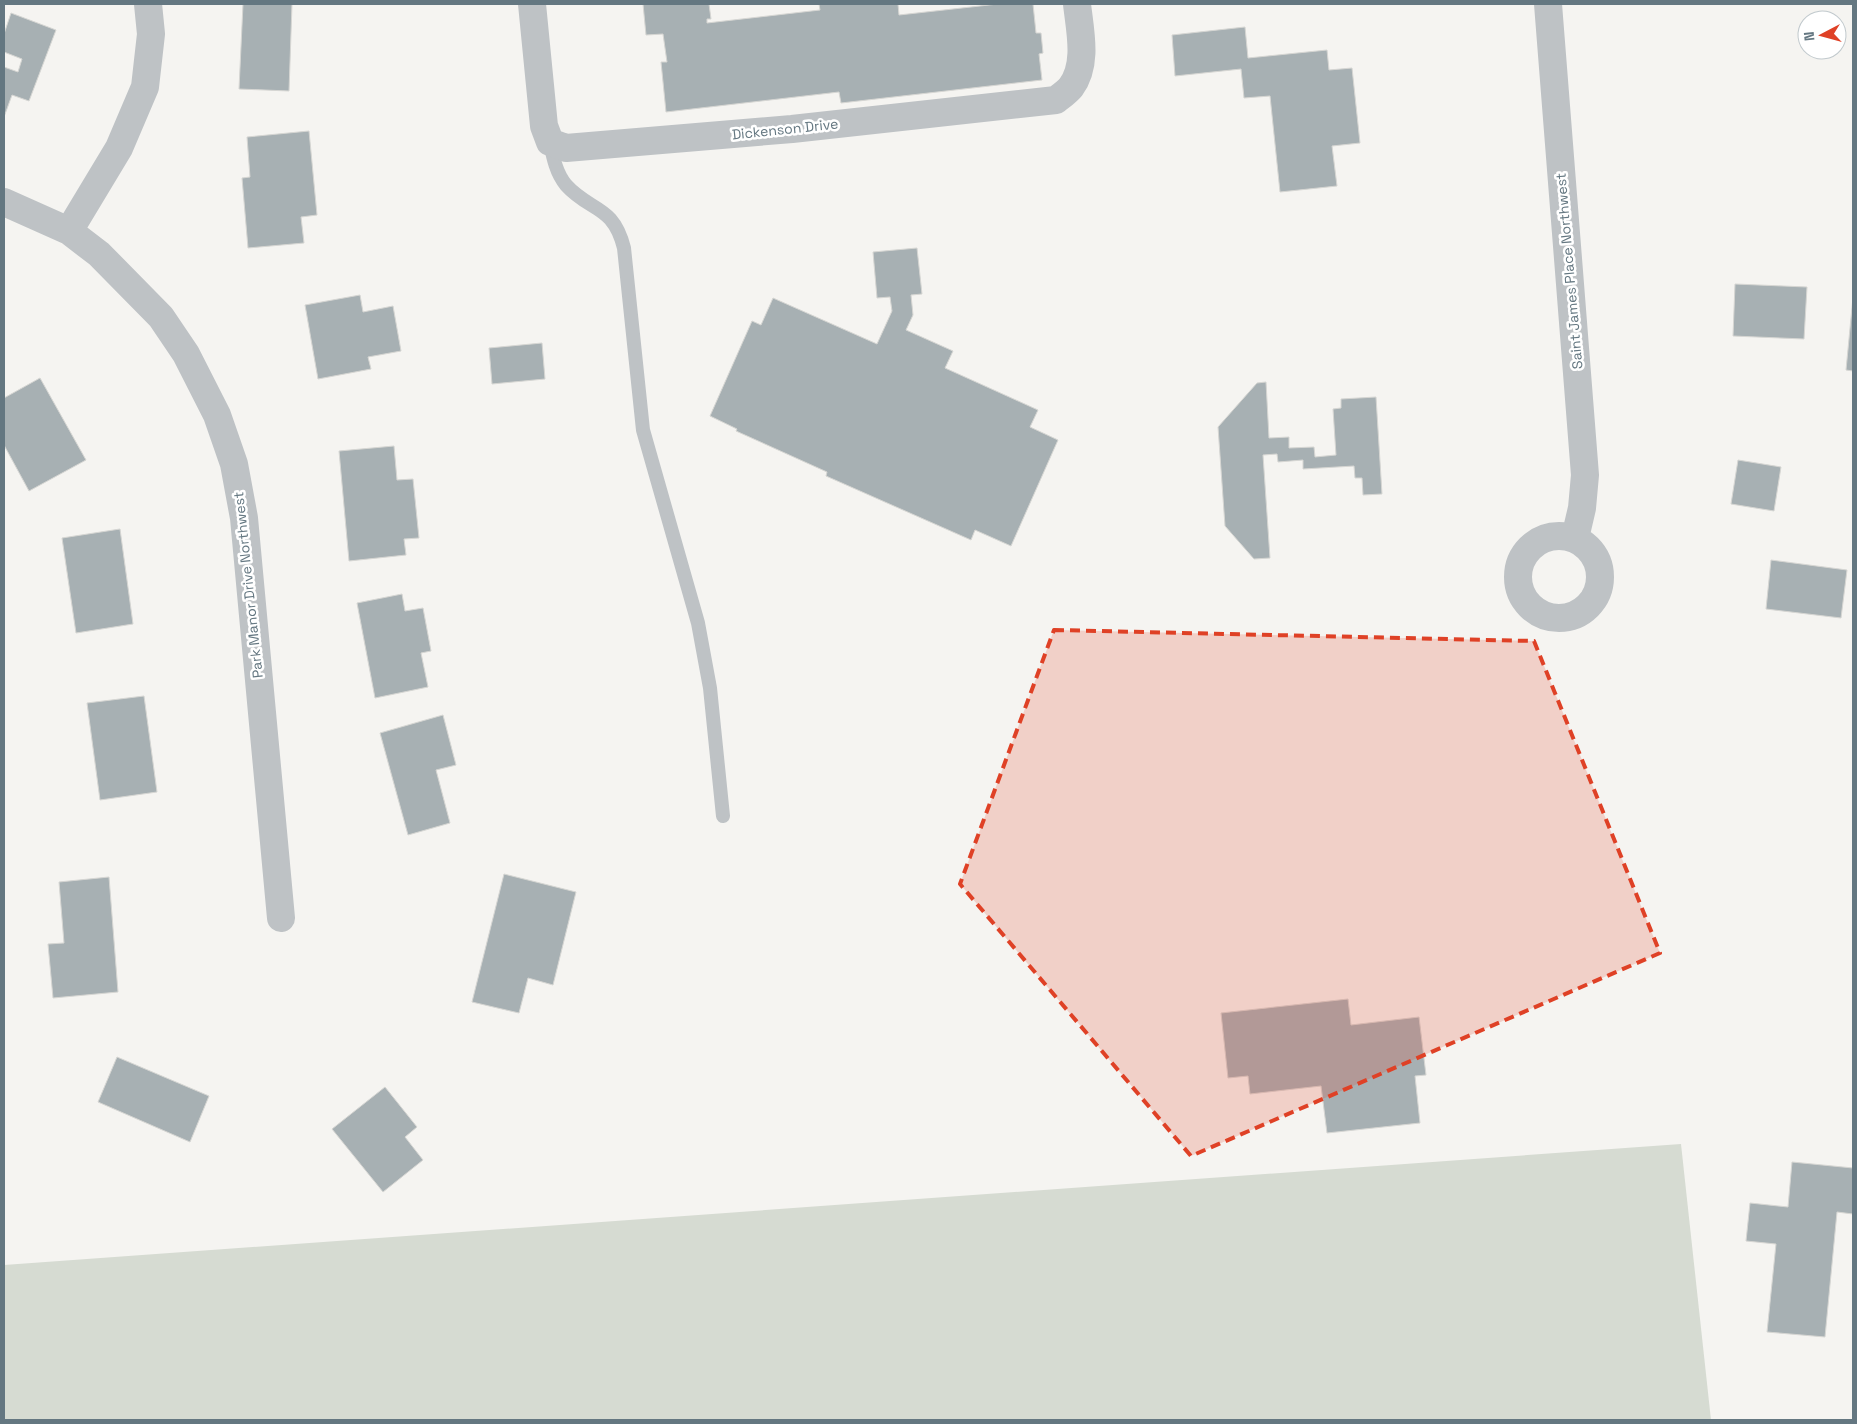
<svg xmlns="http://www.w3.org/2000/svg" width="1857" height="1424" font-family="'Space Grotesk',sans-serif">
  <rect width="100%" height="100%" fill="#f5f4f1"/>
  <path fill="#d6dbd2" d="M1681 1144 1711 1420H4V1265Z"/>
  <path fill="#a7b0b3" stroke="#d6d6d3" d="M243 4H292L289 91 239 89Z
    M643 4H709L711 19H707V23L820 10 819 4H898L899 15 998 4H1033L1036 33H1041L1043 53 1039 54 1042 80 841 103 839 92 666 112 661 62H667L663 34 646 35Z
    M11 13 56 30 29 101 12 95 4 117V67L18 72 22 59 4 52V34Z
    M1245 27 1248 58 1327 50 1329 70 1352 68 1360 143 1332 146 1337 186 1280 192 1270 96 1244 98 1241 69 1175 76 1172 35Z
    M309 131 317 215 301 217 304 243 248 248 242 178 250 177 247 137Z
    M917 248 922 294 911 295 913 315 906 330 953 351 945 368 1038 410 1030 427 1058 440 1011 546 975 530 971 540 826 476 827 472 736 431 737 429 710 416 752 321 761 325 773 298 877 344 892 311 890 297 877 298 873 252Z
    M1735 284 1807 287 1804 339 1733 336Z
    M360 295 363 312 393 306 401 351 368 357 371 369 318 379 305 305Z
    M1853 297V371L1846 370Z
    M542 343 545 379 492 384 489 348Z
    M40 378 86 460 29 491 4 445V398Z
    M1266 382 1269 438 1289 437V448L1314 447 1315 457 1336 455 1333 409 1341 408V399L1376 397 1382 494 1363 495 1362 478H1355L1354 466 1303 469V460L1278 462 1277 454 1263 455 1270 558 1254 559 1225 526 1218 427 1257 383Z
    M394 446 397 480 413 479 419 538 404 539 406 555 349 561 339 451Z
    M1738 460 1781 467 1774 511 1731 504Z
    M120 529 133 624 76 633 62 538Z
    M1771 560 1847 570 1841 618 1766 609Z
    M402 594 405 611 423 608 431 651 421 653 428 687 375 698 357 603Z
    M144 696 157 792 100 800 87 703Z
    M443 715 456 765 436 770 450 823 408 835 380 733Z
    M504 874 576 892 553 985 528 978 519 1013 472 1002Z
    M109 877 118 992 53 998 48 944 64 943 59 882Z
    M1348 999 1351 1025 1419 1017 1426 1075 1415 1076 1420 1123 1327 1133 1321 1086 1250 1094 1248 1076 1228 1078 1221 1013Z
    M117 1057 209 1096 190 1142 98 1102Z
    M385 1087 417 1127 405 1137 423 1160 383 1192 332 1129Z
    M1792 1162 1853 1168V1214L1837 1212 1825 1337 1767 1332 1776 1244 1746 1241 1750 1203 1788 1207Z"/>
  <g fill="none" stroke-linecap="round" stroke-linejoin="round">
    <path stroke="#bec2c5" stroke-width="14" d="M550 142C553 157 556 173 566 185 590 212 613 204 624 248L643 430 698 623 710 688 723 816"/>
    <path stroke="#bec2c5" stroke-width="28" d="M532 4 544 126 550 142 566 148 792 129 1056 100C1061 96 1067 92 1071 87 1088 64 1080 31 1077 4
      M1548 4 1585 475 1582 508 1575 538
      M4 202 69 231 99 254 161 317 186 354 217 415 234 464 244 518 281 918
      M69 231 119 148 145 87 151 34 148 4
      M1518 577a41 41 0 1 1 82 0a41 41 0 1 1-82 0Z"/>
  </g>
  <path fill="#df4126" fill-opacity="0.2" stroke="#df4126" stroke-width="4" stroke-dasharray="10 6" stroke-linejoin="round" d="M1054 630 1534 641 1660 953 1191 1156 960 884Z"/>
  <g text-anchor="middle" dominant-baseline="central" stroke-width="5" stroke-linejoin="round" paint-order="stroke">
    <g font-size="14" fill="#647781" stroke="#fff">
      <text transform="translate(785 129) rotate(-6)">Dickenson Drive</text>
      <text transform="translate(1569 271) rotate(-95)">Saint James Place Northwest</text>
      <text transform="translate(248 585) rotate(-96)">Park Manor Drive Northwest</text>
    </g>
  </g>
  <rect width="1857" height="1424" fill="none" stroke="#647781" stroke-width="10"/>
  <g transform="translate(1822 35) rotate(264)"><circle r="24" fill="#ffffff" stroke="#c1c9cd"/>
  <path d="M0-4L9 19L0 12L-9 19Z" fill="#df4126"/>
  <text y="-8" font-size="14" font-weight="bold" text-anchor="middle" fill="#647781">N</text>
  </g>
</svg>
